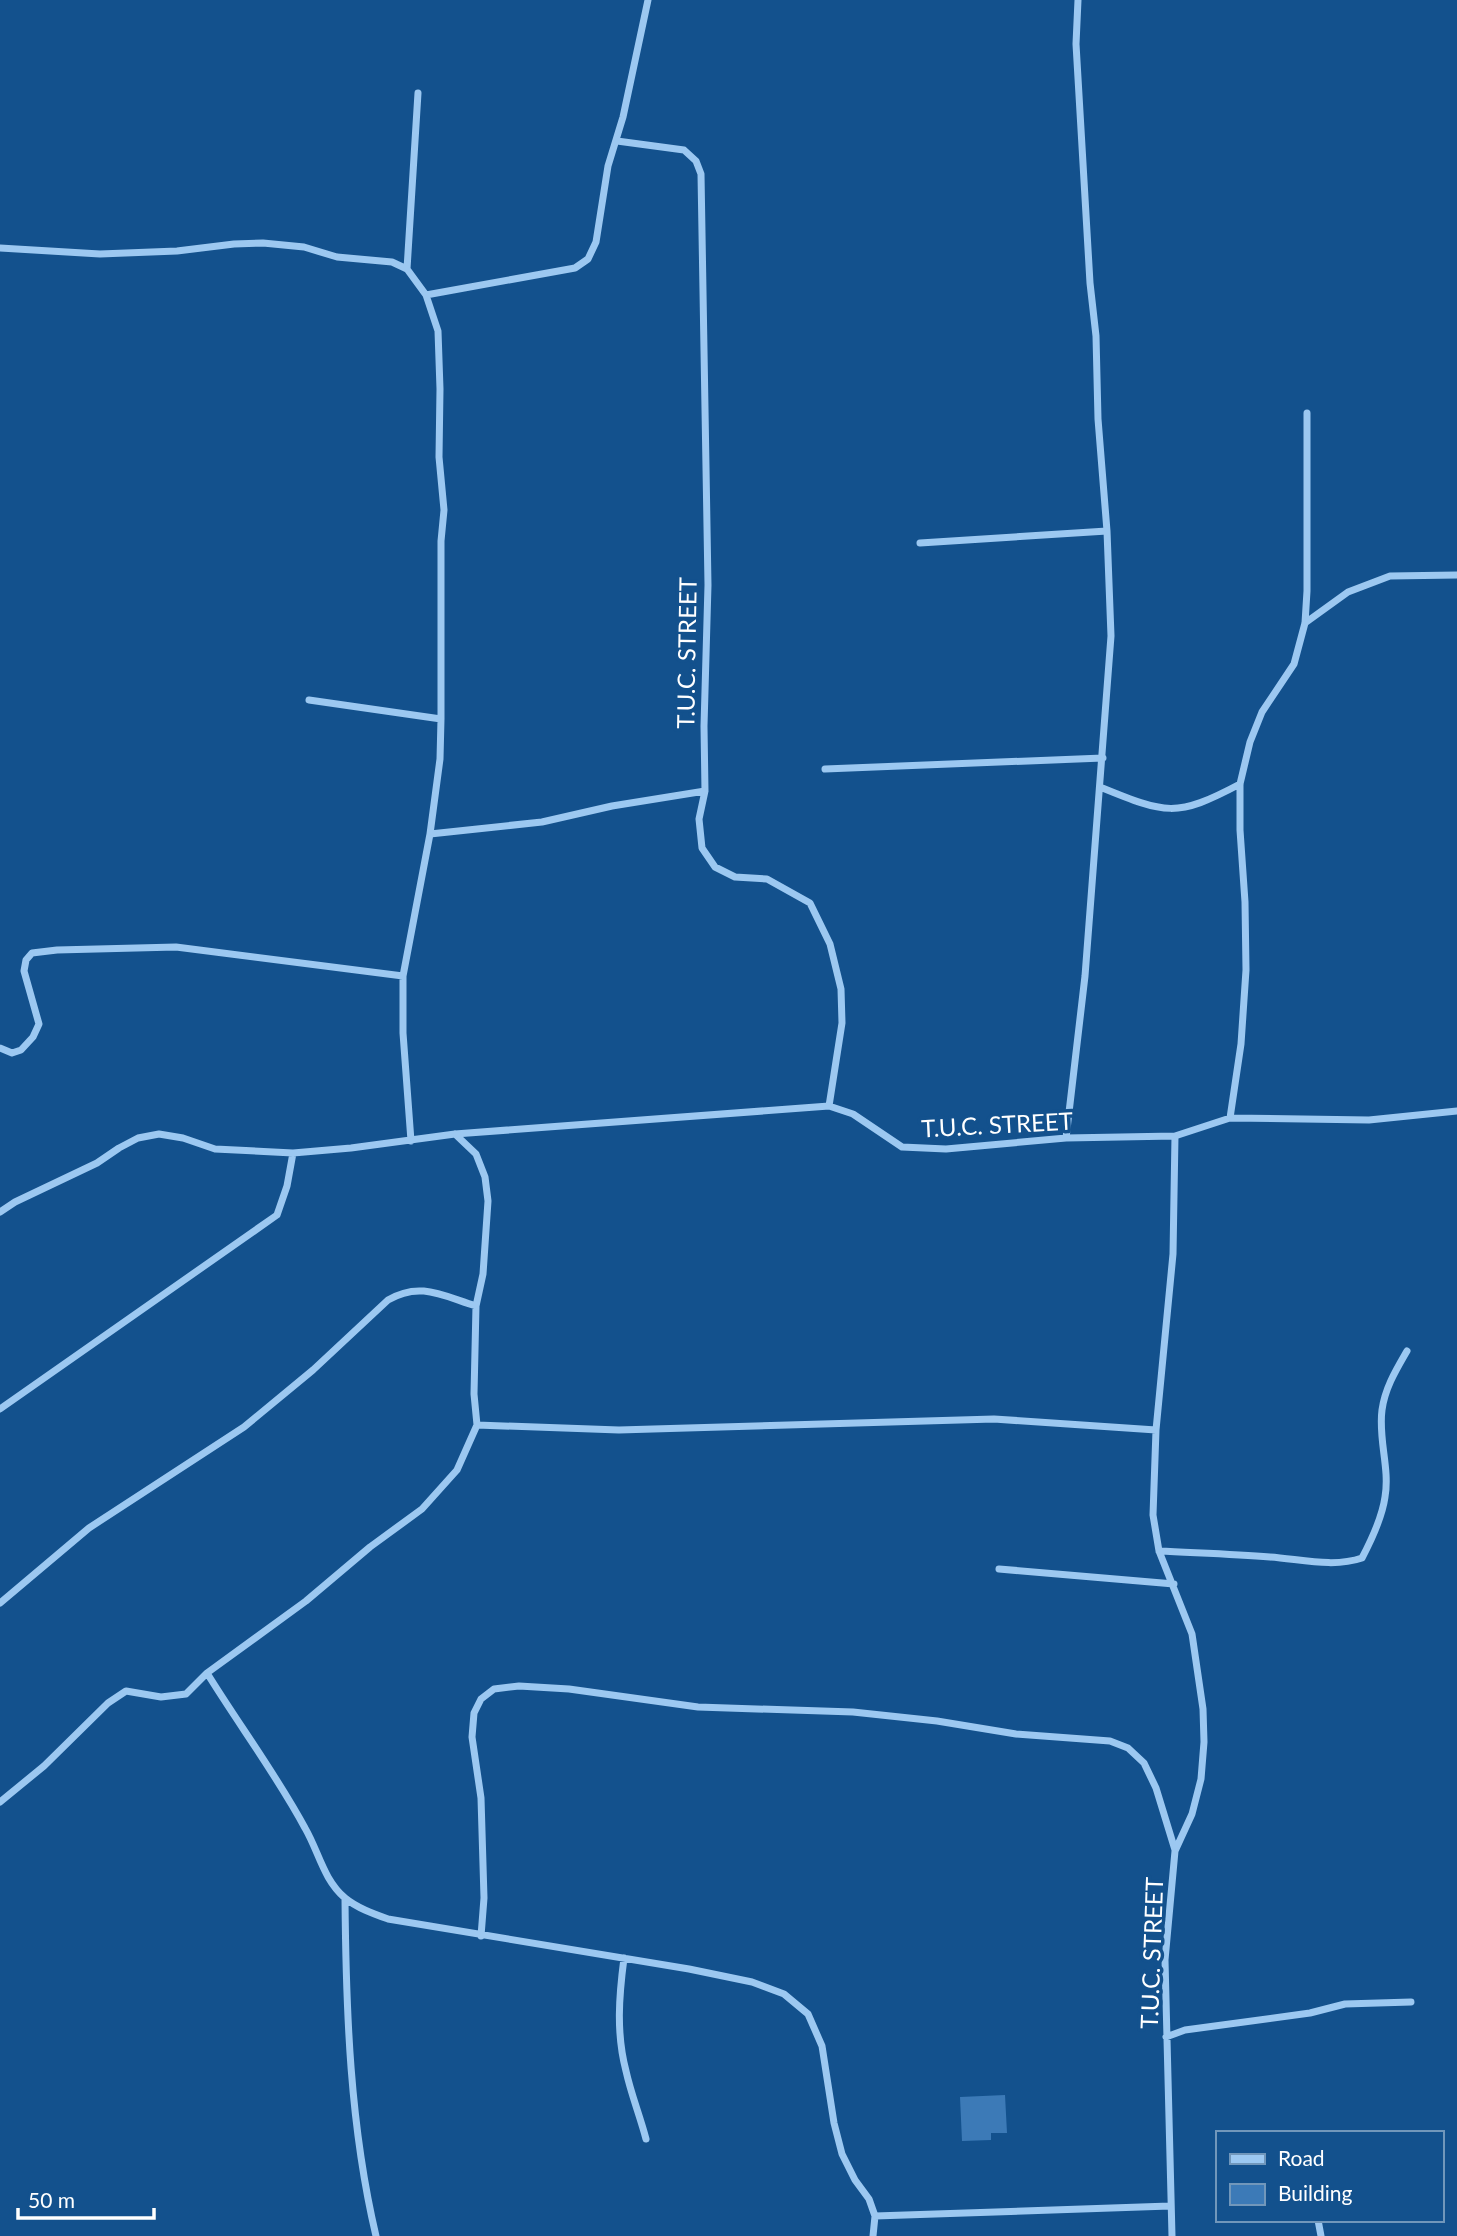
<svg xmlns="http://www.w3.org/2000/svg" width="1457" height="2236" font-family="Lato,sans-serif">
  <rect width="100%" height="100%" fill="#13518d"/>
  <path fill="#3c7ab7" d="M1005 2095 1007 2133H991V2140L962 2141 960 2097Z"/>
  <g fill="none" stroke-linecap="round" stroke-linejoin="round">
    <path stroke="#9cc8f1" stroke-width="7" d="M617 141 684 150 696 161 701 174 708 585 704 726 705 791 699 819 702 848 715 867 735 877 767 879 810 903 830 944 841 989 842 1023 829 1106 853 1114 902 1147 946 1149 1066 1138 1175 1136 1230 1118 1369 1120 1457 1111
      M0 248 100 254 177 251 234 244 263 243 304 247 337 257 392 262 407 269 426 295 438 331 440 389 439 457 444 510 441 541V719L440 759 430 834 403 976V1033L411 1141
      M407 269 418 93
      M426 295 575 268 588 259 596 242 608 166 623 117 648 0
      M920 543 1107 531
      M1305 623 1348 592 1390 576 1457 575
      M309 700 441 719
      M825 769 1103 758
      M1100 787C1166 814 1176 818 1240 784
      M430 834 542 822 612 806 705 791
      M0 1048 12 1053 21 1050 33 1037 39 1024 24 971 26 960 32 953 57 950 176 947 403 976
      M1230 1118 1241 1044 1246 970 1245 902 1240 830V784L1250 742 1262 712 1294 664 1305 623 1307 591V413
      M1066 1138 1085 976 1111 636 1107 531 1098 419 1096 336 1090 283 1076 44 1078 0
      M293 1153 351 1148 455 1134 829 1106
      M0 1212 15 1202 97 1163 119 1148 138 1138 159 1134 183 1138 215 1149 293 1153 287 1186 277 1215 0 1409
      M477 1425 619 1430 994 1419 1156 1430
      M1159 1551C1196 1553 1233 1554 1270 1557 1300 1559 1333 1568 1362 1558 1372 1539 1382 1518 1385 1497 1390 1468 1378 1439 1382 1410 1385 1388 1396 1370 1407 1351
      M999 1569 1174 1584
      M0 1603 89 1528 244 1427 313 1370 388 1300C420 1281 443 1296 476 1306
      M207 1673C239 1725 276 1774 305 1828 319 1852 323 1879 345 1898 357 1908 374 1914 388 1919L689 1969 752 1982 784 1994 808 2014 822 2046 834 2123 842 2154 855 2180 869 2199 875 2216 873 2236
      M0 1802 44 1766 108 1703 126 1691 161 1697 186 1694 207 1673 306 1601 370 1547 422 1509 457 1470 477 1425 474 1394 476 1306 483 1274 488 1201 485 1177 476 1154 455 1134
      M345 1899C346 2012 350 2126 376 2236
      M481 1936 484 1898 481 1798 472 1737 474 1713 481 1699 494 1689 519 1686 569 1689 698 1707 853 1712 937 1721 1016 1734 1110 1741 1128 1748 1144 1763 1156 1788 1175 1850
      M624 1958C619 1996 616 2033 626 2071 631 2094 640 2116 646 2139
      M1166 2037 1185 2030 1310 2013 1345 2004 1411 2002
      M875 2216 1170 2206
      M1318 2220 1321 2236
      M1172 2236 1165 1960 1175 1851 1192 1814 1201 1779 1204 1742 1203 1709 1192 1634 1159 1551 1153 1515 1156 1430 1173 1254 1175 1136"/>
  </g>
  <g text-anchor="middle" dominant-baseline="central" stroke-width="7" stroke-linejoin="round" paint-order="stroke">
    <g font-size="24" fill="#fff" stroke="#13518d">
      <text transform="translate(686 653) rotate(-89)">T.U.C. STREET</text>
      <text transform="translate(997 1124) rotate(-3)">T.U.C. STREET</text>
      <text transform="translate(1151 1953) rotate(-88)">T.U.C. STREET</text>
    </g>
  </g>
  <rect x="1216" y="2131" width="228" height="91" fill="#13518d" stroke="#7197bb" stroke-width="2"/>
  <rect x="1230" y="2154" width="35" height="10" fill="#9cc8f1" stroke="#7197bb" stroke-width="2"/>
  <text x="1278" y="2166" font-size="21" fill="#ffffff">Road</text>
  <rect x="1230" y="2184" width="35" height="21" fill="#3c7ab7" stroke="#7197bb" stroke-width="2"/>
  <text x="1278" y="2201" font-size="21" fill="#ffffff">Building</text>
  <path d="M18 2208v10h136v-10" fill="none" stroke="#ffffff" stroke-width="3.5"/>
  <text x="28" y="2208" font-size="21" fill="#ffffff" stroke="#13518d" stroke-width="5" paint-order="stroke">50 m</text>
</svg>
